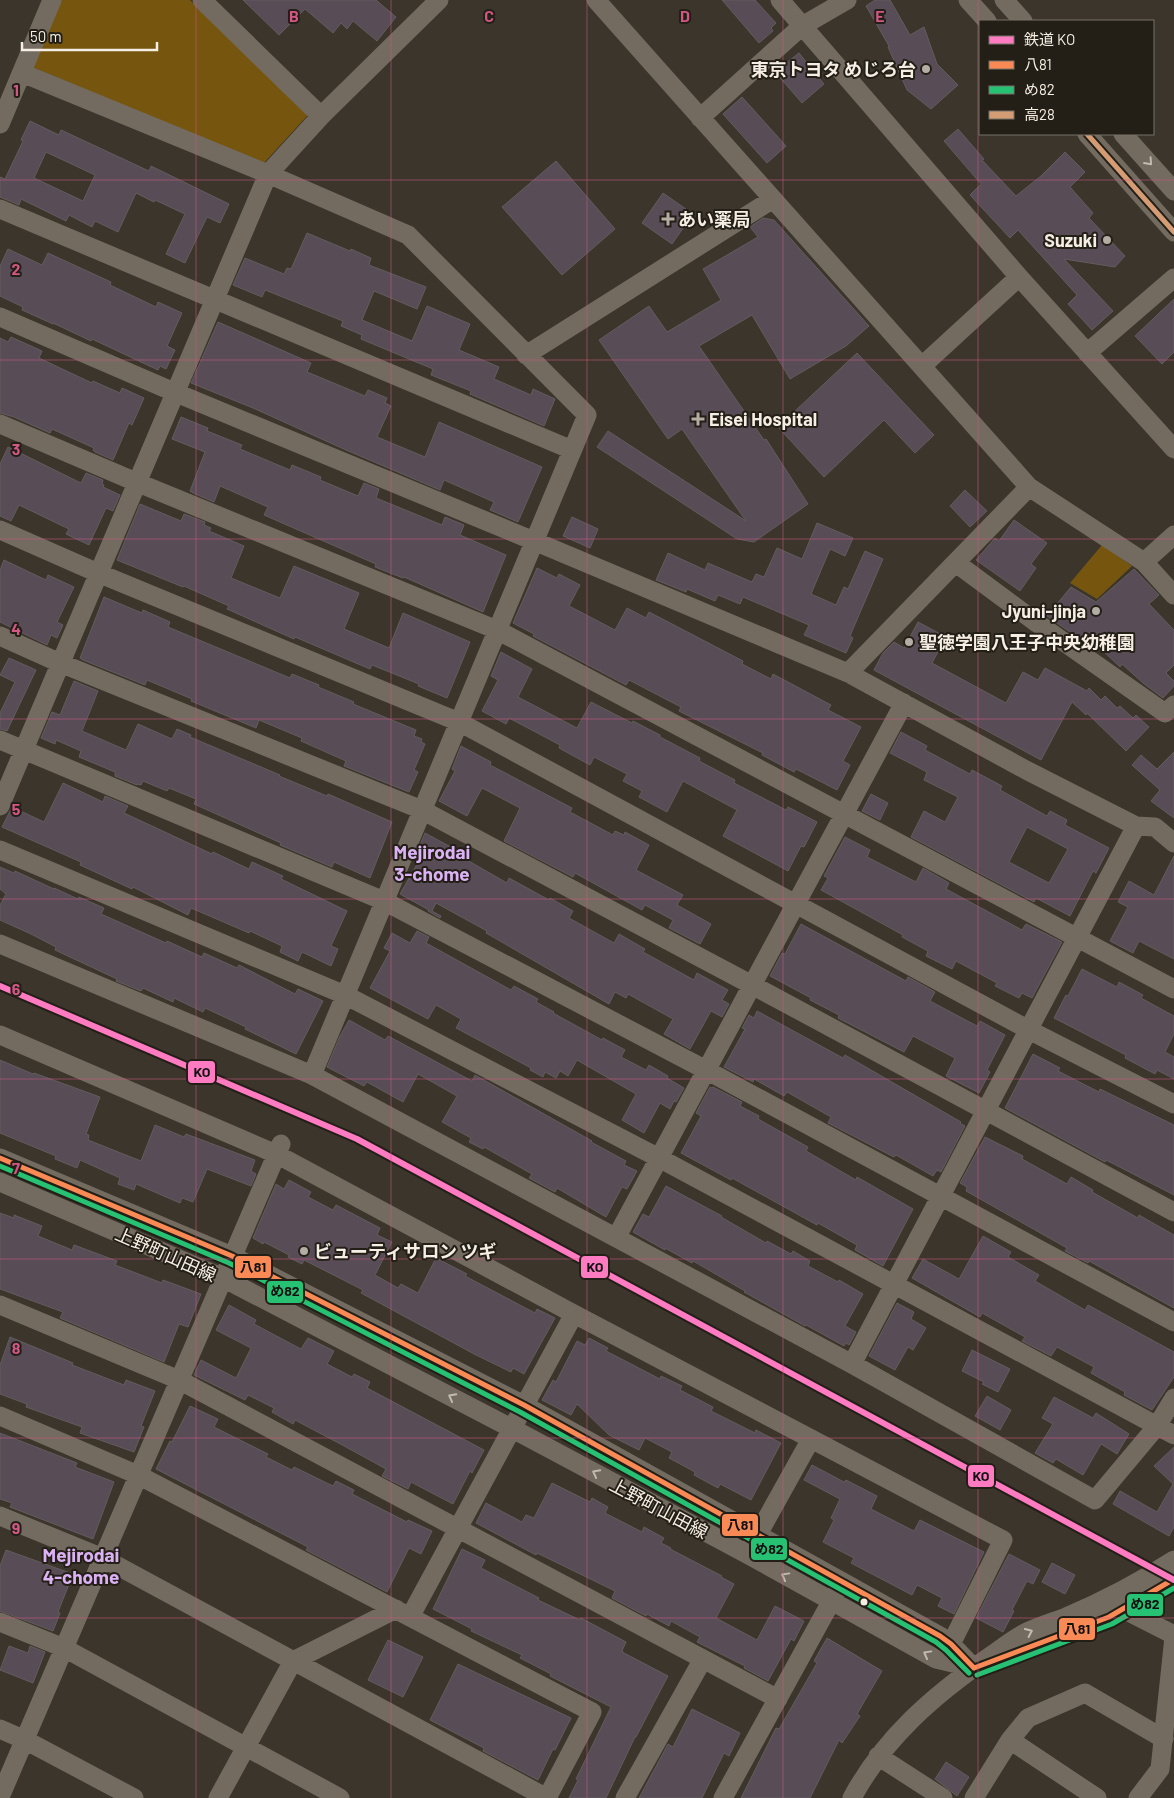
<svg xmlns="http://www.w3.org/2000/svg" width="1174" height="1798" font-family="Barlow,'Noto Sans JP',sans-serif">
  <rect width="100%" height="100%" fill="#3b352c"/>
  <path fill="#76550f" d="M61 0H190L308 115 263 164 32 67Z
    M1102 545 1132 566 1097 599 1070 583Z"/>
  <path fill="#584c57" stroke="#625d5c" fill-rule="evenodd" d="M243 0H376L396 17 377 41 353 21 347 29 341 23 333 33 305 9 279 35Z
    M722 0H755L776 23 771 28 773 31 759 43Z
    M875 0H890L910 35 924 27 937 64 958 85 931 109 907 90 888 47 889 46 866 6Z
    M799 53 824 84 802 103 775 72Z
    M742 97 786 146 767 163 723 114Z
    M30 121 59 135 61 130 149 171 151 166 229 204 220 223 207 217 185 263 166 254 185 214 155 200 154 202 136 193 118 232 95 221 92 227 69 215 66 221 21 199 19 205 0 197V177L5 179 23 141 21 140ZM46 152 95 175 83 201 34 178Z
    M958 129 984 159 982 160 1016 196 1041 176 1065 152 1085 172 1070 187 1093 213 1089 218 1125 256 1115 267 1064 259 1113 311 1092 330 1068 304 1077 295 1018 230 1010 238 970 195 981 184 944 141Z
    M556 161 615 229 562 275 502 207Z
    M663 193 693 214 672 244 642 223Z
    M763 218 774 220 869 326 846 346 790 379 752 315 699 346 764 440 766 439 808 504 754 542 737 539 597 447 608 431 746 521 682 429 668 439 599 340 649 306 667 332 721 300 703 269 758 237 750 227Z
    M307 233 350 251 351 249 371 258 369 265 426 287 417 309 374 291 362 320 412 341 427 306 470 324 459 350 499 367 494 379 531 395 533 389 555 399 544 426 470 394 471 391 431 375 433 369 361 339 362 335 341 326 343 321 265 290 262 297 233 285 245 258 284 274 287 268 291 269Z
    M8 249 42 265 48 253 111 282 110 285 156 307 158 302 182 313 167 346 175 350 166 369 160 366 158 370 92 339 91 341 53 323V324L22 310 23 307 0 296V266Z
    M1174 299V352L1162 364 1135 336Z
    M218 322 311 363 307 372 365 396 368 390 387 398 385 403 391 406 377 437 425 457 439 422 542 467 518 522 490 510 494 502 444 480 440 490 346 450 253 408 191 383Z
    M11 337 42 351 39 358 92 383 93 381 120 393 122 388 144 398 132 425 129 423 113 460 95 452 93 450 94 448 52 429 50 433 14 417 0 413V338L8 342Z
    M857 353 934 435 915 453 884 420 824 477 778 427Z
    M181 417 208 428 207 431 242 445 240 449 290 470 292 465 321 477 320 480 358 496 364 483 379 489 376 498 442 525 445 517 464 525 460 535 506 555 483 612 404 577 403 578 375 567 376 564 264 515 268 507 220 486 214 502 193 493 190 491 205 452 172 439Z
    M8 447 81 483 86 473 103 480 102 484 104 485 103 487 120 495 113 511 106 508 89 545 66 534 69 529 19 505 11 521 0 516V464Z
    M965 490 987 511 970 527 950 506Z
    M140 504 181 521 184 514 205 522 204 525 211 528 209 531 244 546 231 578 280 598 294 566 359 593 344 629 389 648 403 613 470 642 447 698 418 686 419 684 372 665 370 669 295 637 294 639 227 609 229 606 184 586 183 587 117 560Z
    M572 517 598 529 590 548 563 536Z
    M1014 520 1047 543 1031 564 1036 568 1020 591 976 560 995 538 999 541Z
    M817 523 853 538 845 556 830 549 811 594 836 605 844 587 848 589 865 551 883 559 850 636 853 638 846 653 804 635 809 625 743 597 740 604 718 595 715 601 687 589 686 592 656 580 668 553 705 570 708 563 752 582 756 574 764 577 777 548 802 559Z
    M4 560 46 580 48 575 74 587 57 622 63 625 57 638 51 635 47 645 0 622V570Z
    M537 568 557 578 559 574 580 585 569 606 615 630 627 608 646 618 649 612 743 661 742 664 771 679 773 674 831 705 828 710 861 727 843 761 850 765 837 790 796 769 794 772 762 755 763 753 679 711 681 707 629 680 626 685 533 636 534 634 513 623Z
    M1134 569 1159 595 1149 604 1174 630V665L1166 673 1174 681V686L1163 698 1143 683 1122 664 1120 667 1100 648 1097 651 1047 616 1071 587 1096 602Z
    M104 597 142 613 143 610 170 622 168 627 290 678 292 674 319 685 318 687 354 702 353 704 416 730 414 736 422 739 421 742 425 744 414 770 418 772 409 792 344 766 346 761 301 741 302 738 259 720 256 728 191 701 192 699 147 680 145 685 83 660 80 658Z
    M918 622 946 637 932 663 1006 703 1023 672 1038 680 1045 668 1087 691 1089 688 1101 700 1105 696 1117 708 1120 706 1133 718 1136 715 1149 727 1126 751 1087 713 1086 715 1072 702 1041 760 874 670 883 653 894 642 904 648Z
    M501 652 532 669 518 697 577 728 591 702 632 723 633 721 660 735V737L700 758 699 761 735 780 734 783 786 810 788 807 817 822 804 847 801 846 788 871 723 836 737 810 683 781 667 812 639 797 642 791 623 781 627 774 594 757 590 765 559 748 560 745 509 718 506 724 482 711 498 680 491 676Z
    M9 658 36 670 7 731 0 729V713L15 682 0 675Z
    M74 681 98 691 82 731 126 750 138 724 172 739 177 729 191 735 190 737 280 775 279 776 327 796 328 794 392 822 370 878 334 862 332 867 280 845 281 843 194 804 196 799 169 788 167 791 143 781 141 785 138 784 137 785 115 776V772L79 757 81 751 56 740 55 744 41 738 52 712 60 715Z
    M901 732 927 746 925 750 970 774 972 770 1002 786 1000 790 1047 816 1050 811 1067 820 1065 825 1109 848 1096 873 1093 871 1070 916 1036 898 1034 902 911 837 924 811 945 822 958 797 924 780 927 772 890 753ZM1027 827 1068 849 1049 883 1009 862Z
    M461 746 491 762 490 765 572 808 570 812 613 835 615 831 624 835 625 832 649 845 636 870 683 895 677 905 711 924 700 944 669 928 673 920 645 905 642 910 575 873 573 877 504 841 520 808 482 788 467 816 439 801 455 771 452 769Z
    M1174 752V818L1151 801 1160 790 1132 765 1141 755 1157 769Z
    M63 783 103 802 105 796 128 806 124 813 212 854 213 852 249 869 252 862 283 876 281 879 347 911 331 946 338 949 331 966 302 952 298 961 280 952 282 946 250 931 249 933 191 908 188 915 133 887 132 889 80 865 81 862 2 827 12 807 44 822Z
    M871 794 888 803 880 820 862 811Z
    M425 833 462 853 460 856 507 883 509 878 549 900 550 898 573 911 569 918 614 943 619 934 645 949 643 952 694 980 697 973 728 990 722 1000 729 1004 722 1017 711 1011 690 1049 664 1034 673 1019 628 994 626 998 615 992 609 1004 486 933 487 931 436 903 432 911 441 916 440 918 428 911 429 910 400 894 420 859 415 857Z
    M845 837 870 850 867 857 916 882 923 868 949 883 946 889 1022 930 1026 924 1062 942 1032 998 1022 993 1019 998 995 986 997 983 956 961 952 969 926 956 928 951 902 937 903 935 821 890 828 878 824 876Z
    M1174 856V959L1139 941 1133 953 1110 941 1128 907 1118 902 1129 881 1154 895Z
    M0 867 14 873 15 871 54 889V888L78 899 79 897 104 908 101 914 166 943 167 941 202 957 204 953 237 968 239 965 295 994 298 989 323 1001 296 1054 245 1029 246 1027 205 1008 203 1012 174 998 173 1002 143 988 141 991 116 981 117 979 55 950 56 947 31 934 0 920V905L6 894 0 889Z
    M801 924 906 981 908 977 935 992 930 1001 977 1026 980 1021 1005 1035 987 1070 990 1072 979 1093 946 1076 955 1058 913 1036 904 1052 838 1018 839 1015 810 1000 811 998 770 976 782 953 785 954Z
    M417 931 429 937 426 943 511 990 514 986 538 999 536 1002 554 1012 553 1013 602 1040 603 1038 625 1050 621 1057 646 1070 649 1065 668 1076 667 1078 684 1088 676 1102 674 1101 670 1109 660 1103 644 1133 622 1120 636 1094 577 1060 568 1076 560 1071 556 1078 545 1072 543 1077 530 1070 531 1068 456 1028 461 1019 436 1005 428 1019 370 988 390 951 384 948 392 933 410 943Z
    M1082 969 1117 987 1119 982 1143 995 1141 998 1174 1016V1034L1165 1052 1174 1057V1079L1157 1070 1155 1074 1125 1058 1126 1055 1054 1018 1066 995 1068 996Z
    M757 1011 843 1058 845 1055 961 1122 960 1123 965 1126 941 1172 937 1170 933 1176 896 1155 894 1157 828 1123 831 1117 787 1092 784 1096 754 1079 753 1082 724 1067 745 1029 742 1028 749 1015 754 1018Z
    M349 1020 385 1040 388 1036 472 1081 475 1075 592 1141 591 1142 626 1161 624 1165 637 1171 627 1189 622 1187 606 1217 557 1188 555 1192 529 1178 532 1174 484 1147 483 1149 469 1142 471 1138 442 1122 457 1096 418 1074 403 1102 367 1082 364 1086 327 1067 340 1036Z
    M1033 1054 1060 1068 1058 1071 1099 1092 1100 1089 1174 1125V1195L1106 1160 1105 1162 1005 1108Z
    M0 1060 33 1074 34 1073 100 1097 86 1134 89 1135 88 1140 141 1161 155 1125 184 1137 186 1134 255 1160 251 1171 256 1174 251 1186 207 1169 193 1202 182 1198 180 1203 136 1184 134 1190 118 1184 120 1178 80 1160 77 1168 55 1159 56 1156 0 1133Z
    M710 1087 712 1088 713 1087 742 1102 740 1106 759 1116 758 1119 808 1147 806 1151 856 1180 857 1177 913 1209 883 1266 855 1250 857 1245 818 1223 817 1225 732 1178 731 1180 681 1153 701 1116 696 1113Z
    M985 1137 1023 1156 1022 1159 1067 1184 1071 1177 1093 1190 1092 1192 1138 1218 1139 1215 1174 1235V1308L1089 1261 1088 1263 1065 1251 1067 1248 966 1191 967 1187 960 1183Z
    M289 1180 311 1192 308 1197 333 1210 336 1205 380 1228 377 1235 392 1242 375 1275 398 1288 401 1284 418 1293 436 1258 467 1274 465 1276 535 1313 537 1309 555 1318 524 1374 513 1368 511 1372 476 1355 361 1293 363 1290 304 1260 302 1264 288 1257 289 1255 264 1242 263 1244 253 1238 276 1184 284 1189Z
    M666 1186 722 1216 721 1217 766 1243 767 1241 791 1254 793 1251 810 1261 808 1266 838 1282 839 1280 863 1294 845 1326 856 1332 849 1345 846 1343 844 1346 806 1325 805 1326 744 1292 745 1291 693 1261 692 1263 665 1248V1250L633 1232 643 1214 649 1217Z
    M0 1213 14 1218V1215L42 1226 38 1236 72 1250 74 1245 117 1261 115 1265 162 1283 163 1280 201 1294 188 1327 179 1324 164 1362 60 1318 63 1312 0 1289Z
    M983 1236 1011 1252 1008 1257 1039 1275 1035 1281 1085 1310 1088 1305 1174 1352V1377L1152 1410 1124 1395 1125 1392 1091 1373 1094 1367 1057 1347 1051 1356 1022 1341 1025 1337 982 1313 980 1317 912 1278 923 1259 959 1279Z
    M897 1303 914 1312 911 1319 926 1328 913 1350 908 1347 895 1370 869 1356Z
    M229 1305 256 1320 254 1324 301 1349 308 1338 334 1351 327 1364 352 1377 354 1374 370 1382 367 1388 484 1450 472 1473 470 1471 453 1504 411 1482 408 1489 382 1476 386 1469 346 1447 295 1420 293 1424 272 1412 274 1408 248 1395 245 1400 194 1375 201 1360 236 1378 251 1348 216 1330Z
    M10 1337 73 1363 72 1365 124 1385 126 1380 155 1391 141 1426 144 1427 134 1452 80 1433 82 1427 26 1407 27 1404 0 1394V1365Z
    M589 1338 608 1348 606 1351 660 1379 661 1376 682 1386 680 1390 713 1407 711 1411 755 1433 756 1430 781 1443 751 1500 720 1484 718 1488 694 1475 695 1472 669 1458 672 1452 645 1438 639 1450 609 1435 577 1404 571 1415 542 1400 553 1380 556 1382 577 1341 585 1345Z
    M972 1350 1010 1369 998 1392 982 1384 984 1382 962 1371Z
    M987 1396 1011 1410 1000 1430 975 1416Z
    M1054 1397 1093 1418 1096 1413 1129 1434 1117 1454 1101 1444 1083 1475 1056 1459 1053 1463 1035 1453 1053 1424 1042 1418Z
    M190 1406 218 1419 214 1427 268 1454 266 1457 292 1470 294 1467 333 1486 336 1481 354 1490 352 1494 407 1522 408 1520 432 1531 421 1554 409 1548 387 1592 306 1550 308 1547 156 1469 170 1441 172 1442Z
    M0 1433 77 1463 75 1467 114 1482 93 1539 10 1507 12 1503 0 1499Z
    M1174 1447V1527L1169 1536 1113 1504 1120 1491 1157 1512 1173 1484 1154 1466Z
    M812 1465 844 1482 846 1480 877 1496 871 1509 914 1531 920 1520 984 1552 954 1614 938 1606 942 1598 917 1585 912 1595 851 1563 854 1558 823 1542 834 1520 831 1518 840 1499 804 1480Z
    M552 1483 590 1502 592 1498 608 1507 605 1513 642 1532 644 1527 664 1538 661 1543 671 1548 670 1549 722 1576 721 1577 734 1584 716 1618 757 1640 775 1606 804 1621 794 1641 791 1639 768 1681 744 1668 745 1666 697 1642 700 1637 671 1621 669 1626 647 1614 646 1616 612 1598 615 1591 537 1553 536 1555 476 1523 486 1503 522 1522 526 1515 534 1518Z
    M462 1549 485 1560 481 1568 539 1598 538 1600 580 1620 581 1618 626 1642 622 1651 624 1653 668 1676 636 1737H635L606 1798H569L578 1780 576 1779 611 1707 550 1676 551 1674 520 1658 522 1655 471 1631 472 1629 433 1609Z
    M6 1550 73 1574 58 1612 60 1613 53 1631 0 1611V1566Z
    M1009 1554 1040 1570 1033 1584 1027 1581 1012 1610 1014 1611 1003 1632 976 1618Z
    M1052 1563 1075 1575 1065 1594 1042 1582Z
    M827 1638 882 1671 857 1714 860 1716 842 1743 839 1740 810 1798H741L776 1728 779 1729 817 1663 814 1661Z
    M388 1640 423 1657 403 1697 368 1680Z
    M9 1646 28 1653 30 1646 45 1652 33 1683 0 1670Z
    M458 1664 571 1718 555 1750 553 1749 538 1780 483 1751 484 1748 430 1720Z
    M692 1709 740 1733 729 1756 724 1753 702 1798H639L668 1744 673 1747Z
    M946 1762 969 1777 957 1796 935 1779Z"/>
  <g fill="none" stroke-linecap="round" stroke-linejoin="round">
    <path stroke="#736b5f" stroke-width="19" d="M202 0 321 116
      M596 0 1029 487 1144 562 1174 595
      M780 0 1019 277 1174 449
      M968 0 987 21
      M1004 0 1023 21
      M22 73 268 174 408 235 587 415 312 1075
      M700 118 802 26 847 0
      M0 124 52 0
      M1087 134 1174 232
      M1123 134 1174 191
      M0 209 572 450
      M0 317 174 392 534 541 848 673 1026 770 1136 826 1155 827 1174 843
      M1087 353 1174 278
      M526 355 773 199
      M922 366 1019 277
      M0 424 136 482 497 630 1174 989
      M0 530 98 573 459 722 1029 1030 1174 1104
      M1144 562 1174 535
      M956 563 1037 623 1165 713 1174 705
      M0 636 60 663 422 810 752 985 1174 1212
      M848 673 1029 487
      M0 740 384 901 706 1070 1174 1322
      M0 806 268 174 321 116 439 0
      M0 850 345 995 659 1158 1174 1435
      M0 944 312 1075 852 1364 1095 1500 1157 1426 1174 1398
      M0 1035 276 1154 574 1314 1003 1540 951 1644
      M0 1158 232 1256 524 1405 940 1636 951 1644 974 1668
      M0 1182 223 1278 511 1428 747 1554 936 1659 974 1668
      M616 1238 904 703
      M0 1305 179 1380 778 1699
      M852 1364 1136 826
      M0 1416 138 1475 592 1712 547 1798
      M0 1516 103 1558 547 1798
      M752 1545 811 1439
      M1119 1601 1123 1609 1174 1635
      M410 1617 574 1314
      M0 1622 64 1648 340 1798
      M1001 1658 1109 1617 1174 1579
      M0 1729 25 1740 134 1798
      M1010 1740 1028 1718 1085 1693 1164 1739
      M878 1756 943 1798
      M0 1797 281 1144
      M218 1798 293 1661 396 1609
      M625 1798 703 1659
      M723 1798 837 1591
      M852 1798C884 1738 934 1695 989 1657 1001 1649 1014 1638 1027 1632 1040 1626 1053 1622 1066 1617 1104 1601 1140 1582 1174 1560
      M974 1798 1010 1740 1097 1798
      M1138 1798 1160 1769 1174 1637"/>
    <defs>
      <path id="bus-1" d="M0 1158 232 1256 524 1405 940 1636 951 1644 974 1668
        M974 1668 1109 1617 1174 1579"/>
      <path id="bus-2" d="M0 1166 229 1263 520 1412 936 1642 946 1650 969 1673
        M977 1675 1112 1624 1174 1588"/>
      <path id="bus-3" d="M1087 134 1174 232"/>
    </defs>
    <use href="#bus-1" stroke="#231f17" stroke-width="9"/>
    <use href="#bus-2" stroke="#231f17" stroke-width="9"/>
    <use href="#bus-3" stroke="#231f17" stroke-width="9"/>
    <use href="#bus-1" stroke="#f98a56" stroke-width="5"/>
    <use href="#bus-2" stroke="#26c172" stroke-width="5"/>
    <use href="#bus-3" stroke="#d39c74" stroke-width="5"/>
    <defs>
      <path id="rail-1" d="M0 986 357 1139 1174 1580"/>
    </defs>
    <use href="#rail-1" stroke="#231f17" stroke-width="10"/>
    <use href="#rail-1" stroke="#fe7ac1" stroke-width="6"/>
  </g>
  <defs><path id="oneway-chevron" d="M-2-3.5L2.5 0L-2 3.5" fill="none" stroke-width="1.6" stroke-linecap="round" stroke-linejoin="round" transform="scale(1.25)"/></defs>
  <g stroke="#c1baaf">
    <use href="#oneway-chevron" transform="translate(1149 162) rotate(48)"/>
    <use href="#oneway-chevron" transform="translate(452 1397) rotate(-152)"/>
    <use href="#oneway-chevron" transform="translate(596 1473) rotate(-152)"/>
    <use href="#oneway-chevron" transform="translate(785 1576) rotate(-151)"/>
    <use href="#oneway-chevron" transform="translate(1029 1632) rotate(-25)"/>
    <use href="#oneway-chevron" transform="translate(927 1654) rotate(-151)"/>
  </g>
  <path fill="none" stroke="#d15884" stroke-width="1" stroke-opacity="0.55" d="M196 0V1798M391 0V1798M587 0V1798M783 0V1798M978 0V1798M0 180H1174M0 360H1174M0 539H1174M0 719H1174M0 899H1174M0 1079H1174M0 1259H1174M0 1438H1174M0 1618H1174"/>
  <g fill="#b4ada4" stroke="#231f17" stroke-width="2">
    <circle cx="926" cy="69" r="5"/>
    <path d="M665.5 211.5h5v5h5v5h-5v5h-5v-5h-5v-5h5z"/>
    <circle cx="1107" cy="240" r="5"/>
    <path d="M695.5 411.5h5v5h5v5h-5v5h-5v-5h-5v-5h5z"/>
    <circle cx="1096" cy="611" r="5"/>
    <circle cx="909" cy="642" r="5"/>
    <circle cx="304" cy="1251" r="5"/>
  </g>
  <circle fill="#f5eee4" stroke="#231f17" stroke-width="2" cx="864" cy="1602" r="4.5"/>
  <g text-anchor="middle" dominant-baseline="central" stroke-width="4" stroke-linejoin="round" paint-order="stroke">
    <g font-size="18" font-weight="bold" fill="#f5eee4" stroke="#231f17" text-anchor="start">
      <text x="916" y="69" text-anchor="end">東京トヨタ めじろ台</text>
      <text x="678" y="219">あい薬局</text>
      <text x="1097" y="240" text-anchor="end">Suzuki</text>
      <text x="709" y="419">Eisei Hospital</text>
      <text x="1086" y="611" text-anchor="end">Jyuni-jinja</text>
      <text x="919" y="642">聖徳学園八王子中央幼稚園</text>
      <text x="314" y="1251">ビューティサロン ツギ</text>
    </g>
    <g font-size="18" fill="#f5eee4" stroke="#231f17">
      <text transform="translate(166 1254) rotate(24)">上野町山田線</text>
      <text transform="translate(659 1508) rotate(28)">上野町山田線</text>
    </g>
    <g font-size="19" font-weight="bold" fill="#dbb3f5" stroke="#231f17">
      <text x="432" y="851">Mejirodai<tspan x="432" dy="22">3-chome</tspan></text>
      <text x="81" y="1554">Mejirodai<tspan x="81" dy="22">4-chome</tspan></text>
    </g>
  </g>
  <g font-size="16" text-anchor="middle" font-weight="bold" fill="#d15884" stroke="#231f17" stroke-width="4" stroke-linejoin="round" paint-order="stroke">
    <text x="294" y="22">B</text>
    <text x="489" y="22">C</text>
    <text x="685" y="22">D</text>
    <text x="880" y="22">E</text>
    <text x="16" y="96">1</text>
    <text x="16" y="275">2</text>
    <text x="16" y="455">3</text>
    <text x="16" y="635">4</text>
    <text x="16" y="815">5</text>
    <text x="16" y="995">6</text>
    <text x="16" y="1174">7</text>
    <text x="16" y="1354">8</text>
    <text x="16" y="1534">9</text>
  </g>
  <g stroke="#231f17" stroke-width="2">
    <rect x="187" y="1060" width="29" height="24" rx="5" fill="#fe7ac1"/>
    <rect x="234" y="1255" width="38" height="24" rx="5" fill="#f98a56"/>
    <rect x="580" y="1255" width="29" height="24" rx="5" fill="#fe7ac1"/>
    <rect x="266" y="1280" width="38" height="24" rx="5" fill="#26c172"/>
    <rect x="967" y="1464" width="28" height="24" rx="5" fill="#fe7ac1"/>
    <rect x="721" y="1513" width="38" height="24" rx="5" fill="#f98a56"/>
    <rect x="750" y="1537" width="38" height="24" rx="5" fill="#26c172"/>
    <rect x="1126" y="1593" width="38" height="24" rx="5" fill="#26c172"/>
    <rect x="1058" y="1617" width="38" height="24" rx="5" fill="#f98a56"/>
  </g>
  <g font-size="14" text-anchor="middle" font-weight="bold" fill="#111">
    <text x="202" y="1077">KO</text>
    <text x="253" y="1272">八81</text>
    <text x="595" y="1272">KO</text>
    <text x="285" y="1296">め82</text>
    <text x="981" y="1481">KO</text>
    <text x="740" y="1530">八81</text>
    <text x="769" y="1554">め82</text>
    <text x="1145" y="1609">め82</text>
    <text x="1077" y="1634">八81</text>
  </g>
  <rect x="979" y="20" width="175" height="115" fill="#231f17" stroke="#777269"/>
  <rect x="989" y="36" width="25" height="8" fill="#fe7ac1" stroke="#777269"/>
  <text x="1024" y="45" font-size="15" fill="#f5eee4">鉄道 KO</text>
  <rect x="989" y="61" width="25" height="8" fill="#f98a56" stroke="#777269"/>
  <text x="1024" y="70" font-size="15" fill="#f5eee4">八81</text>
  <rect x="989" y="86" width="25" height="8" fill="#26c172" stroke="#777269"/>
  <text x="1024" y="95" font-size="15" fill="#f5eee4">め82</text>
  <rect x="989" y="111" width="25" height="8" fill="#d39c74" stroke="#777269"/>
  <text x="1024" y="120" font-size="15" fill="#f5eee4">高28</text>
  <path d="M22 42v8h135v-8" fill="none" stroke="#f5eee4" stroke-width="2.5"/>
  <text x="30" y="42" font-size="15" fill="#f5eee4" stroke="#231f17" stroke-width="4" paint-order="stroke">50 m</text>
</svg>
